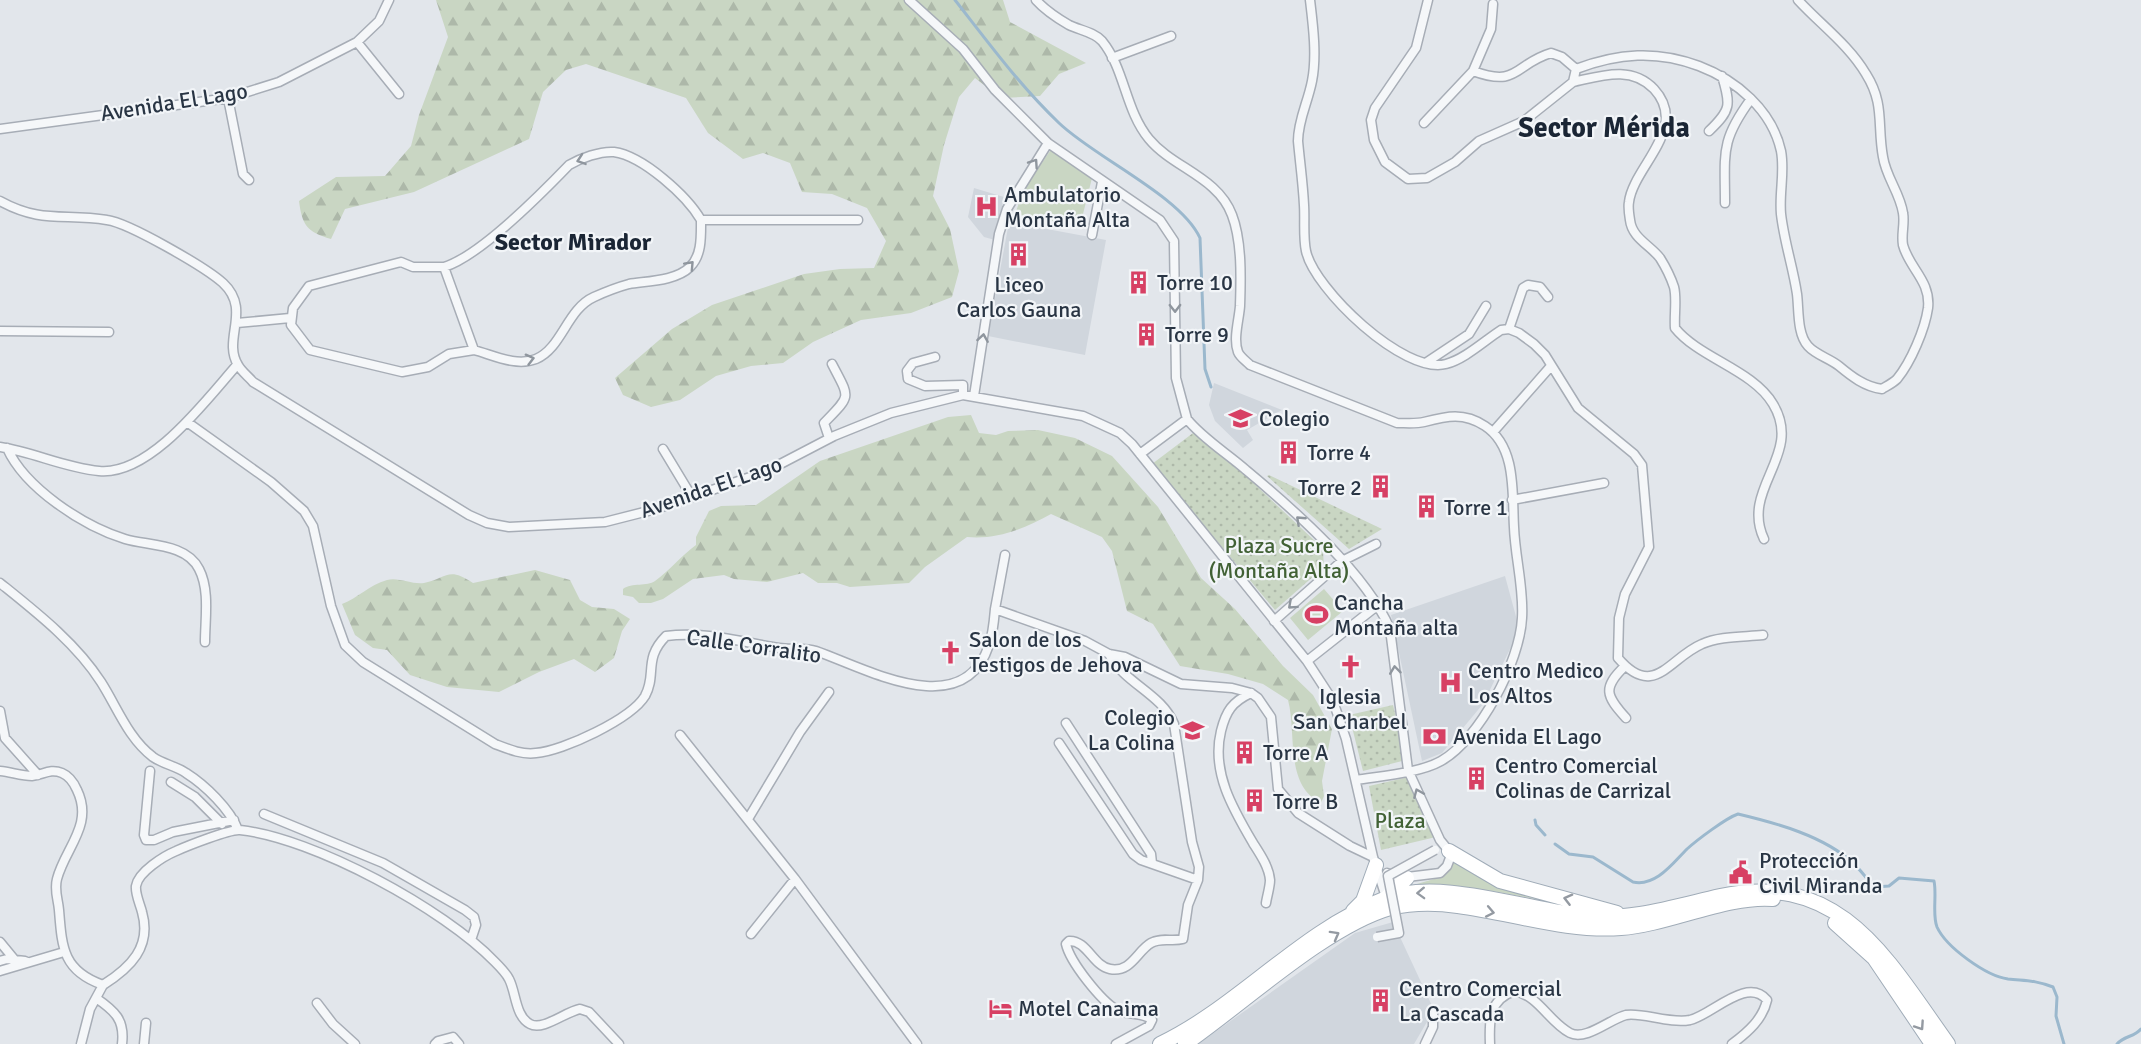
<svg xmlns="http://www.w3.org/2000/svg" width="2141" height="1044" font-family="Signika,sans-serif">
  <defs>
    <pattern id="forest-firs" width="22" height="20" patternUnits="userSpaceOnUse" patternTransform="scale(1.5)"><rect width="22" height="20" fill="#c9d6c3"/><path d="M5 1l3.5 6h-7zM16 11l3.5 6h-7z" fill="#adb8a9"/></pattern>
    <pattern id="park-dots" width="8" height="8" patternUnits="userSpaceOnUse" patternTransform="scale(1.5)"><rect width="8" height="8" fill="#c9d6c3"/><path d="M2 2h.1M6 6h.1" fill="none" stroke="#adb8a9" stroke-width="1.8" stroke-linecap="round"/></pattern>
  </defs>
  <rect width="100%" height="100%" fill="#e2e6eb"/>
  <path fill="#d0d6dd" d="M974 188 1004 197 995 240 984 237 968 217Z
    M1009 222 1106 240 1085 355 988 336Z
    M1214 383 1282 410 1247 430 1253 440 1243 448 1215 421 1209 405Z
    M1505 576 1518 624 1513 643 1483 704 1442 753 1422 761 1391 615Z
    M1393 922 1434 1010 1414 1044H1198L1355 933Z"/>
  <path fill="#c9d6c3" d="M1052 148 1093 174 1080 226 1015 214 1024 189Z
    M1324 589 1343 611 1308 640 1290 618Z
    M1455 853 1462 861 1598 913C1531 899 1480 883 1410 886L1441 877 1452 868Z"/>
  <path fill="url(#forest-firs)" d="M436 0H1003L1010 22 1086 63 1059 74 1040 96 1001 98 975 78 959 97 944 145 933 196 950 229 959 271 952 297 911 313 861 320 813 342 783 363 751 366 716 376 680 400 651 407 623 395 615 378 672 329 712 305 804 274 840 269 874 268 886 241 867 208 832 194 802 192 790 163 763 153 743 159 708 133 686 98 586 64 566 70 543 92 529 139 414 192 345 209 331 239C307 232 302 225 299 201L336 177 385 176 411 146 419 115 448 37Z
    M971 415 979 433 996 435 1008 431 1038 430 1075 438 1112 456 1158 507 1201 578 1235 609 1283 666 1313 695 1332 729 1322 781 1324 796 1321 803C1284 785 1297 733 1288 700L1263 684 1228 674 1180 666 1153 624 1127 611 1112 551 1102 537 1051 514C1026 528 997 540 967 537L925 567 909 583 850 587 837 583H818L803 573 767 582 734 579 724 575 693 579 663 599 651 603H639L633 597 623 595V589C632 582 647 587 655 581 670 570 681 556 696 545V537L709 511 721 506 756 505 820 461 948 417Z
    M535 570 570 580 580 600 592 607 614 609 630 619 622 631 614 658 595 672 574 659 539 672 499 692 447 687 410 675 387 650 373 648 355 635 342 604C358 598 369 585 387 580 399 577 413 585 424 583 447 578 448 566 473 583Z"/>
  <path fill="url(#park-dots)" d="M1197 430 1316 542 1323 552 1324 567 1275 610 1152 464Z
    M1269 475 1382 529 1349 549 1267 476Z
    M1393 705 1406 760 1363 771 1349 715Z
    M1409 777 1436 837 1381 850 1369 786Z"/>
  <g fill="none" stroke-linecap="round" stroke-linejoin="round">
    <path stroke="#9bb8cd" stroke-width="3" d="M955 0C988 42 1020 86 1059 123 1094 157 1181 196 1200 238L1205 369 1211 387
      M1535 820 1536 825 1545 835
      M1555 844 1569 854 1593 857 1633 882C1656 887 1673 863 1687 849 1697 840 1726 818 1738 814 1776 823 1824 836 1853 863 1861 870 1867 880 1875 887L1889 886 1899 878 1934 881C1937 895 1932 915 1937 927 1946 947 1986 976 2008 979 2026 981 2035 980 2053 987L2057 997 2056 1016 2064 1044
      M2117 1044C2124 1036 2134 1037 2141 1029"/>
    <defs>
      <path id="street" d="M909 0 963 49 995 90 1048 143
        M1036 0C1045 10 1057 18 1069 25 1079 30 1094 32 1102 41 1125 69 1125 110 1149 139 1173 168 1218 177 1232 215 1242 241 1241 278 1240 306 1239 320 1233 339 1238 352 1240 357 1246 361 1250 365L1397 423C1406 423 1416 424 1424 422 1447 416 1464 412 1485 426 1517 447 1512 494 1514 527 1515 557 1524 588 1522 618 1520 661 1480 739 1441 761 1420 773 1380 776 1356 780
        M1310 0C1313 25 1317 56 1312 81 1308 102 1298 120 1298 141 1300 163 1303 184 1304 205 1305 220 1303 237 1306 251 1314 289 1404 375 1446 364 1465 359 1484 341 1501 330L1509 329 1519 333 1534 344 1545 355 1578 408 1634 454 1642 465 1649 547 1625 594 1619 618 1618 658C1654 700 1669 658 1702 644 1719 636 1744 637 1763 635
        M1428 0 1416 48 1375 108 1371 120 1374 140 1385 162 1408 179 1427 178 1455 162 1479 141 1524 121 1573 82 1576 69 1562 57 1551 53C1514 64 1519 88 1473 71L1491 29 1493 4
        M357 42 399 94
        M1112 58 1171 36
        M1576 69C1618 53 1657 50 1699 66 1736 80 1772 110 1781 151 1785 172 1779 193 1781 214 1784 241 1793 267 1797 294 1799 310 1797 334 1808 346 1816 355 1829 358 1839 366 1851 376 1865 387 1882 389 1887 386 1893 383 1897 379 1911 362 1925 329 1928 308 1931 281 1909 268 1903 245 1901 234 1905 224 1903 213 1900 193 1886 177 1883 157 1877 125 1885 104 1866 74 1849 45 1820 24 1798 0
        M1573 82C1601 76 1631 65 1654 89 1690 128 1633 167 1629 202 1628 207 1629 214 1630 220 1632 238 1650 245 1660 258 1665 266 1671 278 1674 287 1677 298 1674 315 1675 328 1699 358 1753 370 1773 404 1804 455 1740 488 1764 539
        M228 98 243 174 249 180
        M1424 123 1473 71
        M0 129 228 98 279 82 357 42 379 21 389 0
        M1709 131C1731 110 1731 105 1722 76
        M0 201C42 224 64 213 107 220 129 223 205 267 223 283 252 310 222 339 238 365 241 371 249 377 253 382L469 515 487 523 509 527 605 522 656 509 765 472 834 436 891 413 963 395 1083 416 1120 433 1132 444 1307 661 1333 701 1346 739 1373 857 1387 900
        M1725 203C1725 153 1720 141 1751 99
        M701 220H858
        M1092 235 1102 182
        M401 262 413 267H444L474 350 449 354 428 367 402 372 310 350 291 325 293 308 309 286Z
        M444 267C480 256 542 193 569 165 581 158 600 151 614 152 643 156 687 196 701 220 701 237 702 255 690 267 676 281 647 281 629 284 618 287 605 292 594 297 567 309 562 348 536 359 516 367 493 355 474 350
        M237 323 290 318
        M1509 329 1523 288 1528 285 1540 287 1548 297
        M0 331 109 332
        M935 357 913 363 907 371 908 379 925 386 963 385V395
        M1427 362 1469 334 1486 306
        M974 396 999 234 1007 209 1048 143 1160 220 1174 241 1176 378 1187 419
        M187 422 271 482 304 511 313 526 331 606 345 645 363 662 495 744C508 749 522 755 536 753 563 751 631 719 645 696 657 674 643 659 666 636 705 631 741 642 779 648 791 650 804 647 816 651 865 668 963 724 989 645 993 634 994 621 995 609L1085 641 1109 654 1125 657 1181 684 1232 688 1251 693 1258 698 1271 717 1278 789 1298 813 1350 846 1373 857
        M1493 432 1551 366
        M829 438 824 423C852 394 850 399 832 364
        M0 447C33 452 65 468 99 471 150 476 206 400 237 365
        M7 448C25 488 83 526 125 539 148 546 186 543 199 569 210 590 205 619 205 642
        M663 449 692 497
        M1140 454 1187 419C1202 438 1228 454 1246 470 1293 509 1366 573 1390 629L1408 770 1440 840 1449 851 1450 858 1447 866 1440 873 1399 878 1387 873
        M1512 500 1604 483
        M0 583C36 612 76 643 101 682 117 707 128 738 153 757 163 764 176 766 186 773 205 785 230 809 238 830
        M995 609 1005 555
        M1274 621 1342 561 1376 544
        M1109 654C1125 684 1161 693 1174 724L1192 842 1199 867 1198 880 1188 905 1183 939C1172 942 1161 937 1151 943 1137 951 1131 973 1110 969 1093 966 1087 940 1069 941L1066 944C1070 962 1101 1001 1117 1010 1128 1016 1143 1011 1152 1020L1149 1026 1116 1044
        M1307 661 1378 605
        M1625 666C1602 688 1606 696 1626 718
        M1251 693C1232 702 1226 711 1221 731 1211 772 1233 809 1253 843 1260 854 1269 867 1270 880 1270 887 1267 896 1266 903
        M0 711 5 738 38 775
        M1066 723 1151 854 1152 863
        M680 735 795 879 917 1044
        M1059 743 1133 854 1141 860 1198 880
        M0 771C11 772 21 776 32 776 43 775 50 768 62 773 69 776 74 783 77 790 94 825 65 848 57 879 54 890 58 899 59 910 62 948 63 971 103 985 130 968 152 947 142 912 140 904 135 894 136 886 138 872 164 856 176 851 187 846 230 829 240 830 314 838 444 909 495 962 500 967 506 973 509 979 516 992 515 1016 530 1024 543 1031 565 1012 580 1009L589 1012 619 1044
        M150 771 144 835 146 840H154L173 832 234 820
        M171 782 195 797 222 824
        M264 814 383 863 465 910 474 917 476 925 471 940
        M748 819 800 732 829 692
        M751 934 795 879
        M0 942 14 959
        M0 961 7 959 25 961
        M0 971 64 952
        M96 998C115 1011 125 1020 122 1044
        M317 1003 333 1024 355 1044
        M81 1044 90 1009 103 985
        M144 1044 146 1023
        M435 1044 438 1041 453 1037 459 1044
        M1425 1044 1433 1027V1011
        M1490 1044C1489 1020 1489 999 1515 991 1539 996 1549 1022 1570 1033 1586 1041 1610 1019 1626 1015 1642 1012 1669 1024 1690 1020 1712 1015 1747 976 1767 1000 1763 1019 1748 1032 1732 1044"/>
      <path id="primary" d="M1449 851 1500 881 1617 913
        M1385 899 1407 878
        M1353 911 1363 901 1376 865
        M1835 923 1874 958 1932 1044
        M1160 1044C1241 1005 1299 932 1384 899 1438 877 1528 910 1585 916 1630 921 1676 906 1720 896 1841 870 1887 959 1948 1044
        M1185 1044C1243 1004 1325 927 1390 908 1411 903 1437 903 1458 906 1512 913 1566 932 1621 928 1667 925 1728 895 1773 899"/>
    </defs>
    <use href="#street" stroke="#a7adb6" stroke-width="11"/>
    <use href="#primary" stroke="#a0acb8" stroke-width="16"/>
    <use href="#street" stroke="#f5f7f9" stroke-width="8"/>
    <use href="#primary" stroke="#fff" stroke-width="14"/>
    <defs>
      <path id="street-bridge" d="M1377 937 1399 933 1388 876 1435 850"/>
    </defs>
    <use href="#street-bridge" stroke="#a7adb6" stroke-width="11" stroke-linecap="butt"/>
    <use href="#street-bridge" stroke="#f5f7f9" stroke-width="8"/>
  </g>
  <defs><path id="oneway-chevron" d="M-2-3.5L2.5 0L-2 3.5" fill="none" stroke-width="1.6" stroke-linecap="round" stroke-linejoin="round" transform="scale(1.5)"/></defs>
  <g stroke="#8f969e">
    <use href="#oneway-chevron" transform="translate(581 160) rotate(161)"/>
    <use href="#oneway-chevron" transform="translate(1034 163) rotate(-56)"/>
    <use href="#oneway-chevron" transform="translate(690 265) rotate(-47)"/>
    <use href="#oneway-chevron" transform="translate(1175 308) rotate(89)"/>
    <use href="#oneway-chevron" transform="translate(983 338) rotate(-81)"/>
    <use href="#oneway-chevron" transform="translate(530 359) rotate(-15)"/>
    <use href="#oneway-chevron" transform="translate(1300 520) rotate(-137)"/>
    <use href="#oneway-chevron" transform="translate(1292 605) rotate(138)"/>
    <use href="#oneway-chevron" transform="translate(1395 670) rotate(-97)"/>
    <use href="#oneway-chevron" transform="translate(1418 793) rotate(-113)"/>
  </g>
  <g stroke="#949aa2">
    <use href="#oneway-chevron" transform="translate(1421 893) rotate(178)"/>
    <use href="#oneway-chevron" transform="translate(1568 899) rotate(-166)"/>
    <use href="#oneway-chevron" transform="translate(1490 912) rotate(11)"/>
    <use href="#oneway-chevron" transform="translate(1335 935) rotate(-29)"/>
    <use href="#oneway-chevron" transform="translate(1920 1026) rotate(56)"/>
  </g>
  <defs>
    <symbol id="hospital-bare" viewBox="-9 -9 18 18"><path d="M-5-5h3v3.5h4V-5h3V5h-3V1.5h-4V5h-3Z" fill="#d74064" stroke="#f2f5f8" stroke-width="2.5" paint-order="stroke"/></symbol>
    <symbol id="building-bare" viewBox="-9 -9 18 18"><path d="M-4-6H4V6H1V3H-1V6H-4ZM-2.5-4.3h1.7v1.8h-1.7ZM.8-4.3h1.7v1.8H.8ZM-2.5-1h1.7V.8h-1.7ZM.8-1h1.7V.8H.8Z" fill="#d74064" stroke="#f2f5f8" stroke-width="2.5" paint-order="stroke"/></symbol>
    <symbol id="school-bare" viewBox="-9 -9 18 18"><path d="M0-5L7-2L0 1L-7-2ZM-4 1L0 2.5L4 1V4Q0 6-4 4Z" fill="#d74064" stroke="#f2f5f8" stroke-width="2.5" paint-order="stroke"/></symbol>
    <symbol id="stadium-bare" viewBox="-9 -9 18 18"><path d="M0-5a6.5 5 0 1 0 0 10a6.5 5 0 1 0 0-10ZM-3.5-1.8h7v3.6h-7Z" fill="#d74064" stroke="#f2f5f8" stroke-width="2.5" paint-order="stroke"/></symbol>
    <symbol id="church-bare" viewBox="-9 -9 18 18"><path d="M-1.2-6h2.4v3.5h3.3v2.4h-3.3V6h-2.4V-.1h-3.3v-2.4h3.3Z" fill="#d74064" stroke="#f2f5f8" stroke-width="2.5" paint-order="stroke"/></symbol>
    <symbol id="bank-bare" viewBox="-9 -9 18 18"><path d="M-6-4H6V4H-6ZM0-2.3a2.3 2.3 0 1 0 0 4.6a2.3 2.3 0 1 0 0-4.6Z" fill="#d74064" stroke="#f2f5f8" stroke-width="2.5" paint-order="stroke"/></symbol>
    <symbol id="civic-bare" viewBox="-9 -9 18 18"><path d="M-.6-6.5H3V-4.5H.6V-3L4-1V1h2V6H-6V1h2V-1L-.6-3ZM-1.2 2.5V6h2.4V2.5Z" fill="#d74064" stroke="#f2f5f8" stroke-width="2.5" paint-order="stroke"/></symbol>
    <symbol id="hotel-bare" viewBox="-9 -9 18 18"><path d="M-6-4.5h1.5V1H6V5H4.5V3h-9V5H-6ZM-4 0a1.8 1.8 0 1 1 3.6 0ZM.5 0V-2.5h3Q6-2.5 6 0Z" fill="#d74064" stroke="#f2f5f8" stroke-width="2.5" paint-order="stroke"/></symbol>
  </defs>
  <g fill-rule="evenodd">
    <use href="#hospital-bare" x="970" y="190" width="33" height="33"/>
    <use href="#building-bare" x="1002" y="238" width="33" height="33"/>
    <use href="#building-bare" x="1122" y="266" width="33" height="33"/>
    <use href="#building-bare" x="1130" y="318" width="33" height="33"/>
    <use href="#school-bare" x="1224" y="402" width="33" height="33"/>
    <use href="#building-bare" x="1272" y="436" width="33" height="33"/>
    <use href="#building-bare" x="1364" y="470" width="33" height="33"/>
    <use href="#building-bare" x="1410" y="490" width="33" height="33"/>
    <use href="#stadium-bare" x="1300" y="598" width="33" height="33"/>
    <use href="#church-bare" x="934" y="636" width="33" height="33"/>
    <use href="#church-bare" x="1334" y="650" width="33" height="33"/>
    <use href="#hospital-bare" x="1434" y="666" width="33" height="33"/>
    <use href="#school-bare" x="1176" y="714" width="33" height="33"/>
    <use href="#bank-bare" x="1418" y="720" width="33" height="33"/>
    <use href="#building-bare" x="1228" y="736" width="33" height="33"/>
    <use href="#building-bare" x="1460" y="762" width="33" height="33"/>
    <use href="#building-bare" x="1238" y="784" width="33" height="33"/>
    <use href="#civic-bare" x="1724" y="856" width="33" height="33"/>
    <use href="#building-bare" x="1364" y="984" width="33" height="33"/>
    <use href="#hotel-bare" x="984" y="992" width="33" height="33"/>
  </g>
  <g text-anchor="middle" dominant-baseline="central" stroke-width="4.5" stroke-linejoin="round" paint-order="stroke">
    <g font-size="22" fill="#293544" stroke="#f2f5f8">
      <text transform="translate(174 102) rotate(-9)">Avenida El Lago</text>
      <text transform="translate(711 487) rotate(-19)">Avenida El Lago</text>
      <text transform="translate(754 646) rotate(8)">Calle Corralito</text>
    </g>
    <g font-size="22" fill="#293544" stroke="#f2f5f8" text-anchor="start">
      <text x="1004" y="194">Ambulatorio<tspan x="1004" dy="25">Montaña Alta</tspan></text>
      <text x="1157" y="282">Torre 10</text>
      <text x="1019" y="284" text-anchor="middle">Liceo<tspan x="1019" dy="25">Carlos Gauna</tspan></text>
      <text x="1165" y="334">Torre 9</text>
      <text x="1259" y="418">Colegio</text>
      <text x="1307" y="452">Torre 4</text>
      <text x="1362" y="487" text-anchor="end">Torre 2</text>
      <text x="1444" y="507">Torre 1</text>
      <text x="1334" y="602">Cancha<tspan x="1334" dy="25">Montaña alta</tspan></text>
      <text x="969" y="639">Salon de los<tspan x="969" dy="25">Testigos de Jehova</tspan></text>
      <text x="1468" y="670">Centro Medico<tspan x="1468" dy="25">Los Altos</tspan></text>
      <text x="1350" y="696" text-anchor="middle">Iglesia<tspan x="1350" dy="25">San Charbel</tspan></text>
      <text x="1175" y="717" text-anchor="end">Colegio<tspan x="1175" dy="25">La Colina</tspan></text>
      <text x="1453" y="736">Avenida El Lago</text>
      <text x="1263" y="752">Torre A</text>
      <text x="1495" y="765">Centro Comercial<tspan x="1495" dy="25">Colinas de Carrizal</tspan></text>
      <text x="1273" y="801">Torre B</text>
      <text x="1759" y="860">Protección<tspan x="1759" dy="25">Civil Miranda</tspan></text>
      <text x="1399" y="988">Centro Comercial<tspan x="1399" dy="25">La Cascada</tspan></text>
      <text x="1018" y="1008">Motel Canaima</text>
    </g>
    <g font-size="22" fill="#416135" stroke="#f2f5f8">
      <text x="1279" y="545">Plaza Sucre<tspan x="1279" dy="25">(Montaña Alta)</tspan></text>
      <text x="1400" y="820">Plaza</text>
    </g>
    <g font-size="24" font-weight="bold" fill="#1b2635" stroke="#f2f5f8">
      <text x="573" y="242">Sector Mirador</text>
    </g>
    <g font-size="28" font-weight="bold" fill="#1b2635" stroke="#f2f5f8">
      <text x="1604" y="128">Sector Mérida</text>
    </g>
  </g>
</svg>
